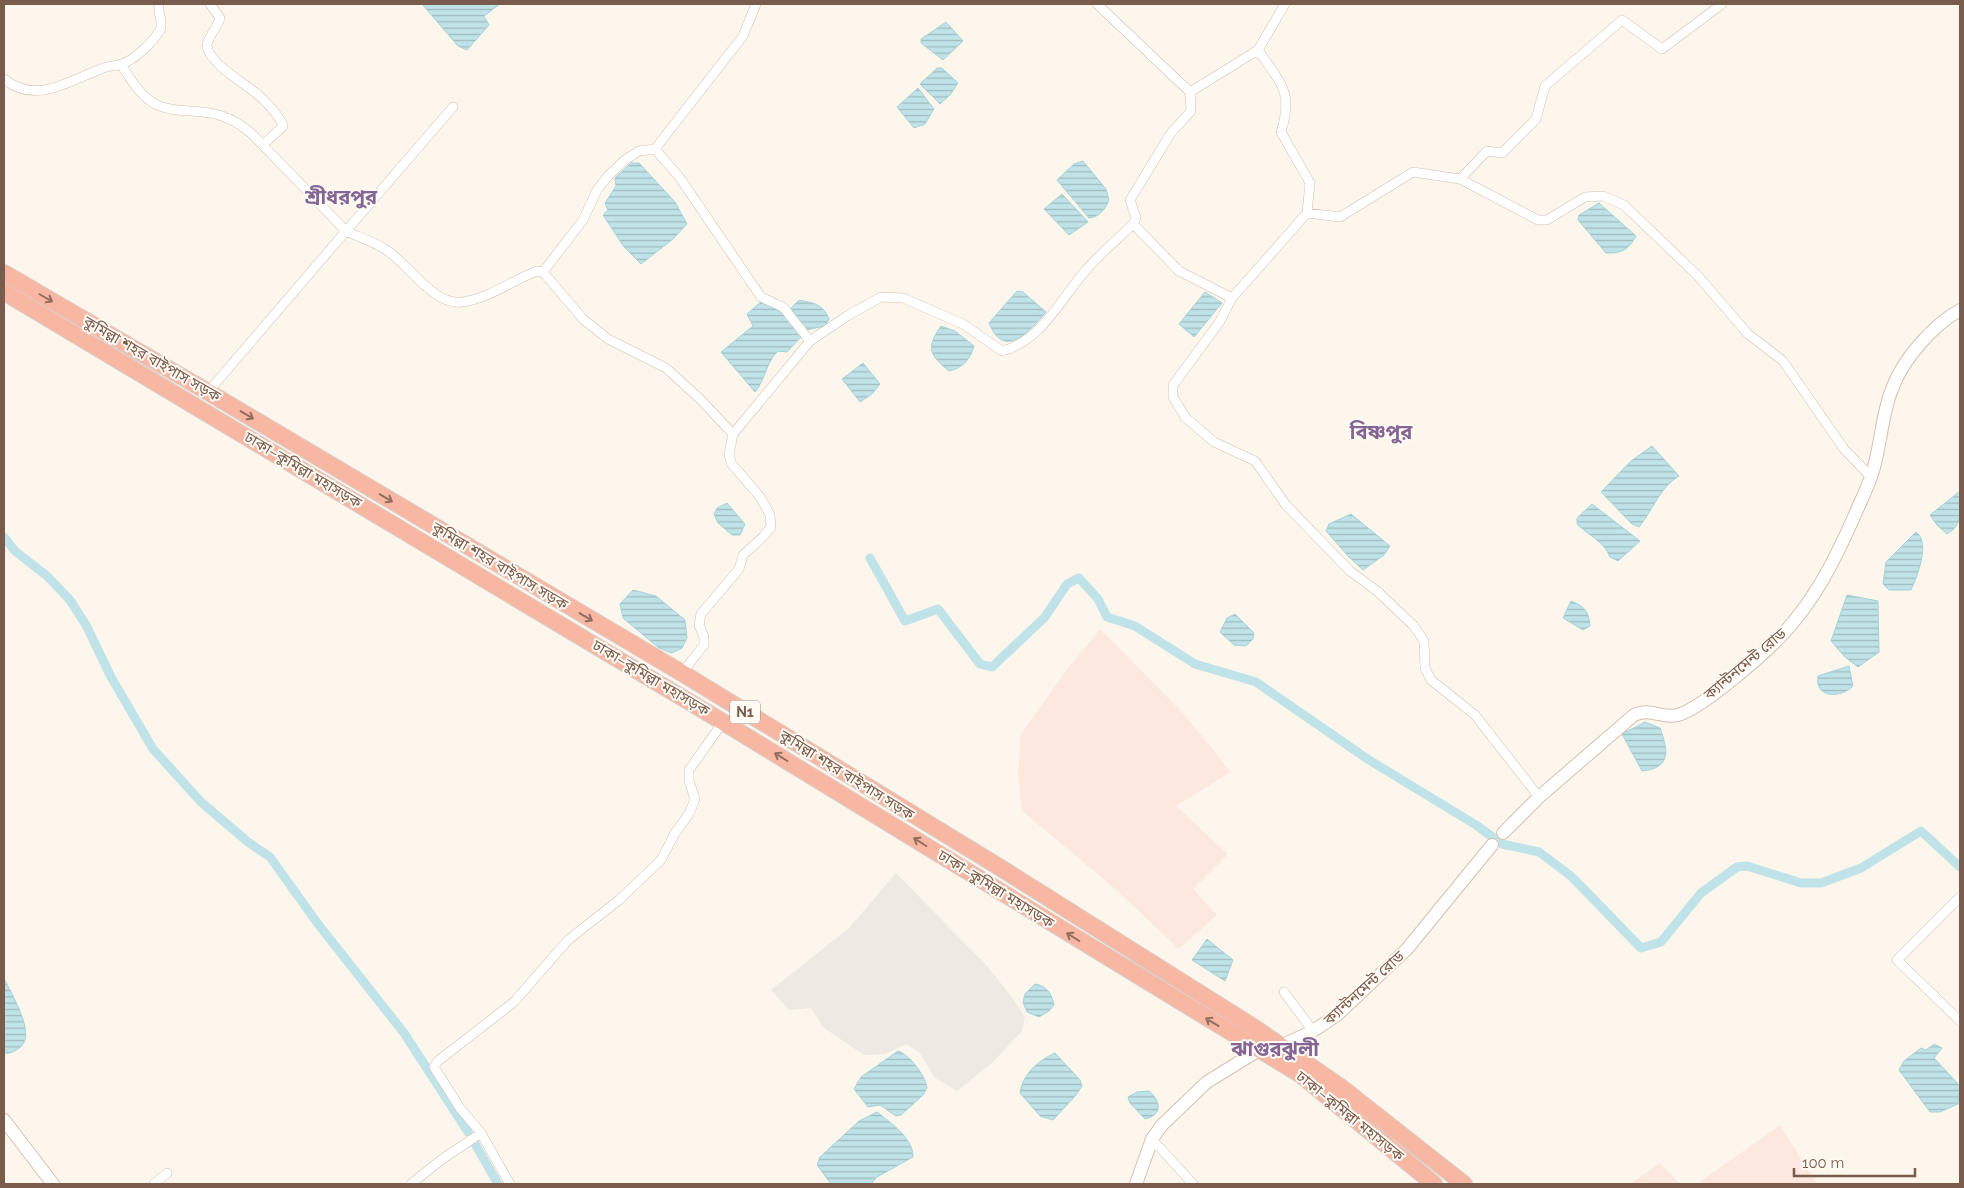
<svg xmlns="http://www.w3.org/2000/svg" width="1964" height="1188" font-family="Raleway,'Noto Sans Bengali',sans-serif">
  <defs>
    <pattern id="water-rules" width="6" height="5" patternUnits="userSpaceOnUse" patternTransform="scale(1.25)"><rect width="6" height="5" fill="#bfe3e8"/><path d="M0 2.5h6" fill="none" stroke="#a0bbbe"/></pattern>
  </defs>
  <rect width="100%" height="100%" fill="#fdf6ec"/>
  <path fill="#fde8e0" d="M1100 629 1184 714 1231 772 1176 806 1228 854 1193 889 1217 915 1179 949 1114 888 1022 811 1018 775 1021 734 1065 672Z
    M1780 1125 1817 1184H1697Z
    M1660 1163 1680 1184H1630Z"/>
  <path fill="#efe9e4" d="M896 873 987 966 1011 996 1025 1017 1022 1031 993 1062 957 1091 935 1078 920 1053 907 1044 885 1054 864 1055 824 1028 811 1008 789 1010 771 990 849 928Z"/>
  <path fill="url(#water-rules)" stroke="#a5d3da" d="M422 4H500L484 16 489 25 467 50 458 46Z
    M946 22 963 41 943 60 921 43V39Z
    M937 68H942L958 83 950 95 940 104 920 84Z
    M918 88 934 109 925 124 914 128 897 107Z
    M1083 161 1106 189 1109 200C1105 209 1100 217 1089 218L1057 180 1074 164Z
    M631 163H639L675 202 687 224 673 239 641 264 624 247 603 215 608 210 605 203 616 186 615 178Z
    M1062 194 1088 222 1069 235 1044 209Z
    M1599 203 1636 236C1628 250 1623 253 1606 253L1578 220 1579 215Z
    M1017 291 1023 292 1046 312C1030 331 1004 361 989 323Z
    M1205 292 1222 303 1194 337 1179 324Z
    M799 300C814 303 823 304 829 319L825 326 806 330 791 308Z
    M762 301 786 316 801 337 787 352 778 351C766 362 766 379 755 392L721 352 753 326 747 314Z
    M941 326 955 331 974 346C971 358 963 368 949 371 929 355 926 347 941 326Z
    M863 363 880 384 872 394 860 402 842 379Z
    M1652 446 1679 476C1660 487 1653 510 1639 527L1632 524 1601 492 1631 461Z
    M1960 491C1960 508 1964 525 1947 534L1937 525 1930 515Z
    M727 503 745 524 740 535H732L718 523 714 514 717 508Z
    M1592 504 1640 541 1618 561 1610 557C1604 541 1589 536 1577 524V518Z
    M1351 514 1390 546 1384 555 1363 570 1349 557 1326 531 1329 524Z
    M1916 532C1931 542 1917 577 1911 590H1889L1883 584 1886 562Z
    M633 590 656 596 685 620 687 638 682 648 672 653 659 648 623 618 620 604Z
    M1847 595 1878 601 1879 652 1858 667 1845 657 1831 641Z
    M1571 601C1584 606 1589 611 1590 626L1583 630 1563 618Z
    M1235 614 1254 633 1253 639 1246 646 1234 645 1220 632 1227 618Z
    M1849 666 1853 686C1842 698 1814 699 1818 676Z
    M1645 722 1660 728C1668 750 1672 768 1642 771L1622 734Z
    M1207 939 1233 960 1225 981 1192 960Z
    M4 978C11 994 39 1037 18 1049 13 1052 10 1054 4 1053Z
    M1035 984C1047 986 1052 994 1054 1005L1049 1011 1039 1017 1027 1012 1023 1002 1025 994Z
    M1934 1044 1942 1048 1934 1058 1960 1086 1958 1104 1940 1112H1930L1899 1070 1904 1061 1921 1048 1926 1050Z
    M898 1051C910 1055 925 1075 927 1088L923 1095 901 1115 896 1116 880 1105 868 1107 854 1089 861 1077Z
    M1055 1053 1080 1080 1082 1086 1076 1095 1053 1120 1040 1116 1020 1093C1023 1073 1038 1061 1055 1053Z
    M1149 1091C1161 1101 1163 1115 1145 1119L1130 1103 1128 1097 1137 1092Z
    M877 1112C890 1122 914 1139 913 1157L877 1177 871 1184H831L817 1165 820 1157 859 1121Z"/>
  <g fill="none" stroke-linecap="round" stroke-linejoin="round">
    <path stroke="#bfe3e8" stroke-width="9" d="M4 537 15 551 47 576 70 600 86 625 111 677 153 749 201 802 248 842 270 857 318 924 404 1033 468 1132
      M870 558 905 621 938 609 980 664 992 667 1045 617 1067 584 1079 578 1098 599 1107 617 1135 626 1195 664 1256 682 1369 760 1476 825 1502 844 1539 852 1571 876 1641 948 1661 942 1701 893 1737 867 1747 866 1801 883H1821L1861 868 1921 831 1960 867
      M474 1142 498 1184"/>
    <defs>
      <path id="street" d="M210 4 220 18C218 27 207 38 207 46 209 63 244 83 257 94 266 101 276 113 282 123L283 126 263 145
        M1258 50C1280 83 1294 91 1281 132L1310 183 1307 213
        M121 64C130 79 141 97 157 105 177 114 201 108 222 116 233 120 243 126 252 134L346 231 208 392
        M4 79C36 105 68 81 101 69 107 66 113 66 119 65 134 61 153 42 160 30 164 22 157 13 159 4
        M1190 92 1258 50 1285 4
        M453 107 346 231C359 237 374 242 385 249 408 263 433 306 462 302 488 299 513 280 537 271L543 272 583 319 608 339 666 368 700 399 733 434
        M655 149 680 178 761 297 783 307 810 341
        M1460 179 1487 151 1502 153 1536 119 1545 86 1622 20 1662 49 1722 4
        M1133 224 1179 271 1232 298
        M543 272 583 220 597 190 608 176 625 160 639 151 655 149 743 36 756 4
        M682 673 704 645V637L699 625 701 614 739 569 743 555 763 537 771 527 770 515 761 498 731 463 729 454 733 434 810 341 847 316 881 297 903 298 963 324 1002 351C1041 342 1062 297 1086 270 1100 254 1117 240 1133 224L1136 218 1130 200 1171 133 1191 111 1190 92 1097 4
        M1539 797 1475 715 1431 680 1425 668 1424 641 1414 626 1377 591 1350 571 1286 505 1255 461 1214 442 1185 417 1173 397V385L1219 323 1232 298 1307 213 1340 217 1413 172 1460 179 1538 220H1547L1585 197 1603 196 1624 205 1698 276 1748 334 1783 361 1844 449 1871 477
        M1960 897 1897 960 1960 1021
        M1284 992 1313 1031
        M481 1133 460 1108 434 1067 438 1061 514 1002 568 940 619 900 661 860 675 833 689 814 695 799 689 781V770L723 722
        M1152 1139 1193 1184
        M154 1184 167 1173
        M411 1184 441 1160 481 1133 510 1184"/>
      <path id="secondary" d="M1503 833 1539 797 1634 715C1650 707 1662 719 1678 715 1702 708 1762 656 1780 637 1813 603 1834 562 1853 519 1859 505 1866 491 1871 477 1881 449 1881 416 1892 389 1903 359 1933 325 1960 310
        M4 1120 53 1184
        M1136 1184 1152 1139 1162 1125 1207 1082 1259 1050 1281 1046 1313 1031 1337 1015 1407 949 1492 845"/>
      <path id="highway" d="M4 273 208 392 682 673 1004 870 1255 1028 1342 1088 1464 1184
        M4 292 723 722 1301 1075 1434 1184"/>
    </defs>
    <use href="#street" stroke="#d1beb0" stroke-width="10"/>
    <use href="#secondary" stroke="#d6c0b0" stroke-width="14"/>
    <use href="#highway" stroke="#dad1cd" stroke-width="18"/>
    <use href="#street" stroke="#fff" stroke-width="9"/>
    <use href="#secondary" stroke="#fff" stroke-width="12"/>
    <use href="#highway" stroke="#f7b7a3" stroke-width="16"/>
  </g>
  <defs><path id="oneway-shaft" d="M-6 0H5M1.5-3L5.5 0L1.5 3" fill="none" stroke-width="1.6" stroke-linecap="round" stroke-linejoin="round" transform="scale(1.25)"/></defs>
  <g stroke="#936e5e">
    <use href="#oneway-shaft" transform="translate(46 298) rotate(30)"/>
    <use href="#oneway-shaft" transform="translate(247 415) rotate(31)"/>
    <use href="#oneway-shaft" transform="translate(386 498) rotate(31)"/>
    <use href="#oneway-shaft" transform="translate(586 617) rotate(31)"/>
    <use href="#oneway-shaft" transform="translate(781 757) rotate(-148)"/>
    <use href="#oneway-shaft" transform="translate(920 842) rotate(-148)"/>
    <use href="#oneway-shaft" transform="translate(1073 937) rotate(-148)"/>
    <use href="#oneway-shaft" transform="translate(1212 1022) rotate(-149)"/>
  </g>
  <g text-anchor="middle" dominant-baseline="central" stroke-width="4" stroke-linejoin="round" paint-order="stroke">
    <rect fill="#fffaf3" stroke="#a28b7f" stroke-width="1" x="730" y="700.5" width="30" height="23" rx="4"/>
    <g font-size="14" font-weight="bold" fill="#7a5c4d">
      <text x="745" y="712">N1</text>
    </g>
    <g font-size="15" fill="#7a5c4d" stroke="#fffaf3">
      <text transform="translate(152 359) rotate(30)">কুমিল্লা শহর বাইপাস সড়ক</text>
      <text transform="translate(303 470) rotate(31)">ঢাকা–কুমিল্লা মহাসড়ক</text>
      <text transform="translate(500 566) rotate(31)">কুমিল্লা শহর বাইপাস সড়ক</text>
      <text transform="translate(1745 664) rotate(-40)">ক্যান্টনমেন্ট রোড</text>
      <text transform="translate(651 678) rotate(31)">ঢাকা–কুমিল্লা মহাসড়ক</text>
      <text transform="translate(847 775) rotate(32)">কুমিল্লা শহর বাইপাস সড়ক</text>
      <text transform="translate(996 889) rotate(32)">ঢাকা–কুমিল্লা মহাসড়ক</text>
      <text transform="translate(1364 988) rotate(-42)">ক্যান্টনমেন্ট রোড</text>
      <text transform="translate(1350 1116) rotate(39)">ঢাকা–কুমিল্লা মহাসড়ক</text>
    </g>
    <g font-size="20" font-weight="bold" fill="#846695" stroke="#fffaf3">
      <text x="341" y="197">শ্রীধরপুর</text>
      <text x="1381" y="432">বিষ্ণপুর</text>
      <text x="1275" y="1049">ঝাগুরঝুলী</text>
    </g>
  </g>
  <rect width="1964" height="1188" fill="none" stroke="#7a5c4d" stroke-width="10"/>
  <path d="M1794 1168v8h121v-8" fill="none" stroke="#7a5c4d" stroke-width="2.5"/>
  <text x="1802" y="1168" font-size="15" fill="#7a5c4d" stroke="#fffaf3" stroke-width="4" paint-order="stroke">100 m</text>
</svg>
